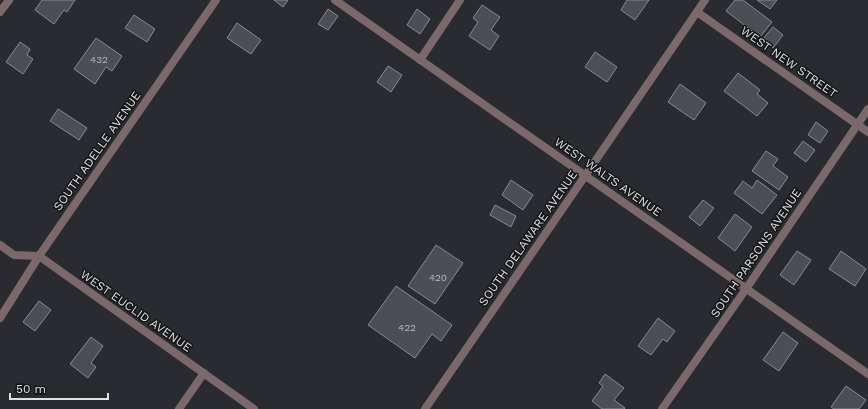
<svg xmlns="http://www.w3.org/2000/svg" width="868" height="409" font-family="'Work Sans',sans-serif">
  <rect width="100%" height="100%" fill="#292b30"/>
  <path fill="#4c4e53" stroke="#878a8f" d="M42 0H75L67 12 64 10 54 24 35 10Z
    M274 0H288L283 7Z
    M627 0H649L635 20 621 10Z
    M735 0H743L772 22 760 37 726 11Z
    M757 0H777L770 9Z
    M482 5 500 17 491 30 499 36 490 50 469 36 478 22 473 18Z
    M328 9 338 16 328 30 318 24Z
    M417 9 430 19 420 34 407 25Z
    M134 15 155 29 147 42 125 28Z
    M237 23 261 40 251 54 227 38Z
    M773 27 783 35 773 48 762 40Z
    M96 38 122 56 112 71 106 67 95 84 74 69Z
    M20 42 30 49 27 55 33 59 23 74 6 62Z
    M595 52 617 67 607 82 585 67Z
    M388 66 402 75 391 92 377 82Z
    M738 73 760 90 757 94 768 103 757 116 724 91Z
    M680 84 706 103 694 120 668 102Z
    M58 109 87 128 79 140 50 121Z
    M816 122 828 131 820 143 808 135Z
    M803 141 815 150 806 162 794 153Z
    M766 151 778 159 773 166 788 177 779 190 752 171Z
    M511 180 533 195 523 210 502 195Z
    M757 180 777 195 762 214 734 193 743 181 752 188Z
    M703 200 714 208 700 226 689 217Z
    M495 205 516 216 511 227 490 215Z
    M735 214 752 227 735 251 718 238Z
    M436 245 463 263 435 304 408 286Z
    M797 251 811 260 794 285 780 275Z
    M841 251 866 269 855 286 829 269Z
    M396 286 452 325 441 341 432 334 415 358 368 325Z
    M39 301 51 310 35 331 23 322Z
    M658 318 675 331 667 342 663 339 651 355 638 346Z
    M783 332 798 343 779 371 763 360Z
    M91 337 103 346 91 363 96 367 88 378 70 364Z
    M605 374 624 388 614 400 625 408 624 409H602L592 401 603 386 599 383Z
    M846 386 866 400 859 409H834L831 407Z"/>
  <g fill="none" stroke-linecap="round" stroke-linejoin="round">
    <path stroke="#7b686a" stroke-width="8" d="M335 0 868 374
      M0 12 9 0
      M697 12 868 132
      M420 60 460 0
      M179 409 204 373
      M425 409 585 176 705 0
      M662 409 746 289 868 109"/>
    <path stroke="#7b686a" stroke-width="8" d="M0 245 14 255 39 256 254 409
      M0 318 39 256 216 0"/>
  </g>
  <g text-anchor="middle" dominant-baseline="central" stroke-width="3" stroke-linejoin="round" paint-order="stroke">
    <g font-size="10" fill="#babcbf">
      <text x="99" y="59">432</text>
      <text x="438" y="277">420</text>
      <text x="407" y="327">422</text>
    </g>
    <g font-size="12" fill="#dfe1e3" stroke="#131416">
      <text transform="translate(789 62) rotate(35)">WEST NEW STREET</text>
      <text transform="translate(97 151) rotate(-55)">SOUTH ADELLE AVENUE</text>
      <text transform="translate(608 177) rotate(35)">WEST WALTS AVENUE</text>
      <text transform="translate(528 238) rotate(-55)">SOUTH DELAWARE AVENUE</text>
      <text transform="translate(756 253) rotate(-56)">SOUTH PARSONS AVENUE</text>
      <text transform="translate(136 311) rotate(35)">WEST EUCLID AVENUE</text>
    </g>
  </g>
  <path d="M10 393v6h98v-6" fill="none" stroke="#dfe1e3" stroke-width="2"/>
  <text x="16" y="393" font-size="12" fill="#dfe1e3" stroke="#131416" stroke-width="3" paint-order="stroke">50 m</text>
</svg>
